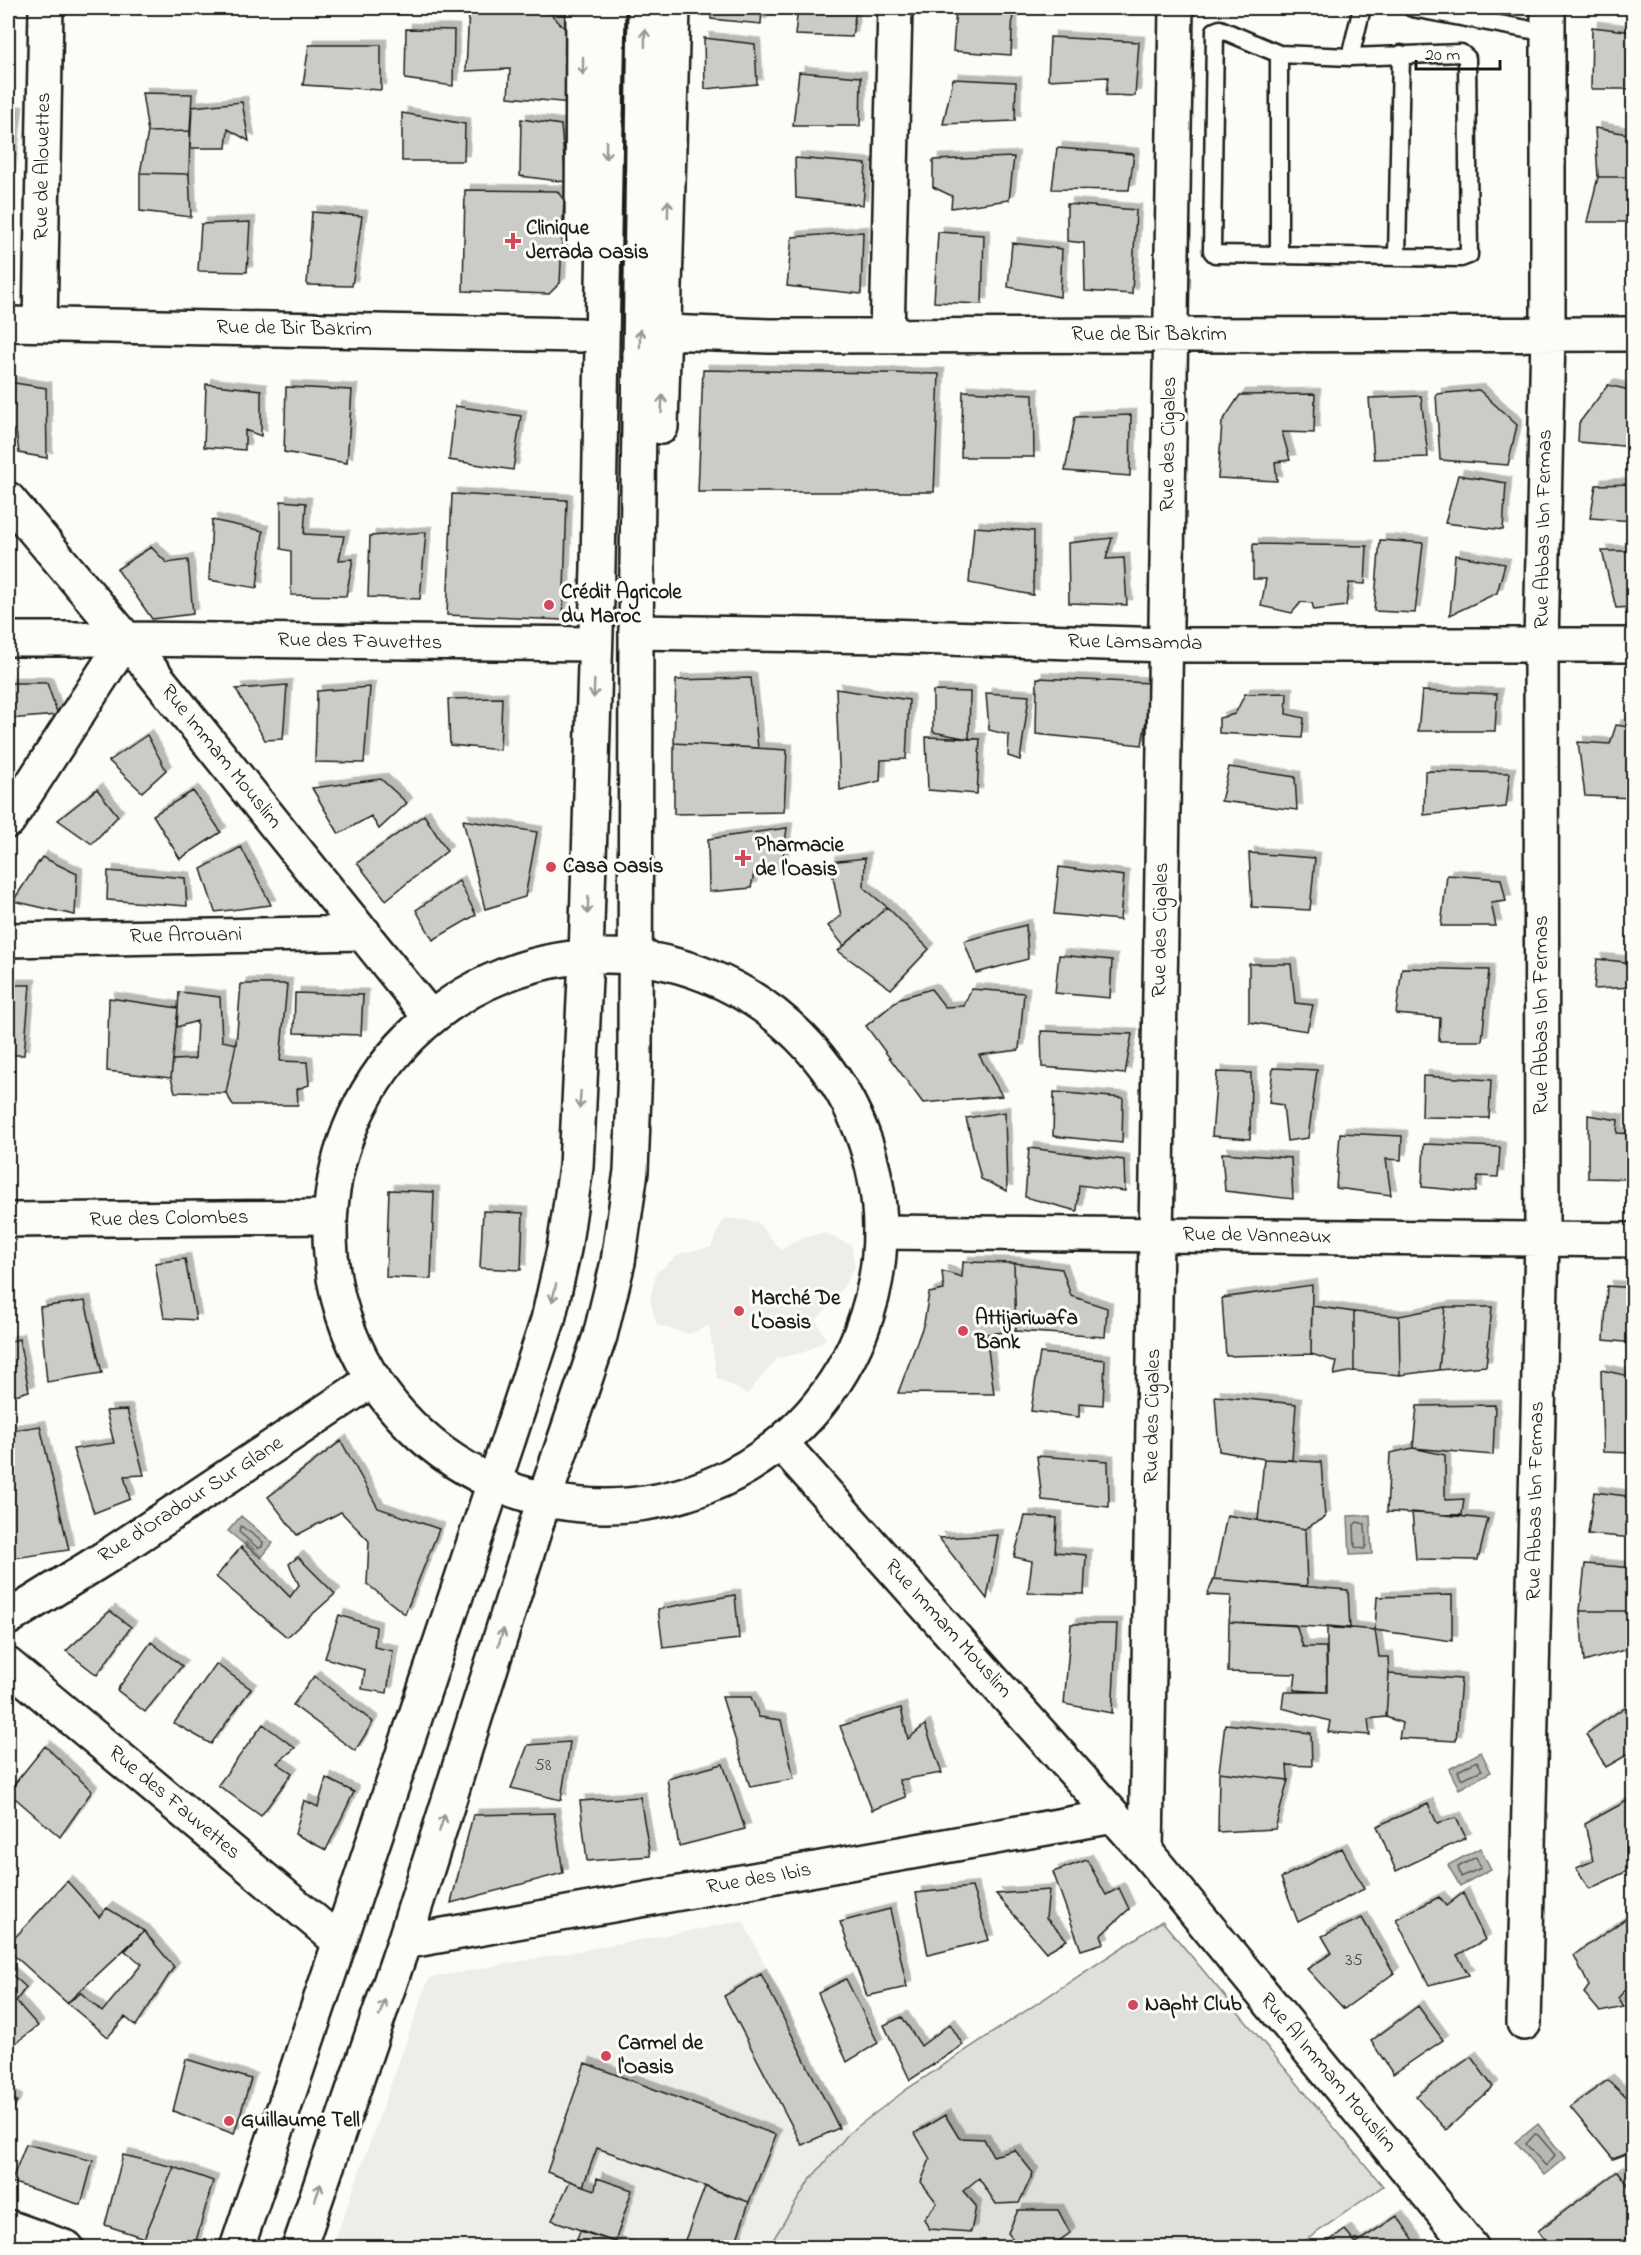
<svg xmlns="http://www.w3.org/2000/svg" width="1641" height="2255" font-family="'Indie Flower',sans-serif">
  <defs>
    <filter id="shadow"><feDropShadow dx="5.5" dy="-5.5" stdDeviation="0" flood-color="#0004"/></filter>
  </defs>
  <rect width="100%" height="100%" fill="#fdfcf7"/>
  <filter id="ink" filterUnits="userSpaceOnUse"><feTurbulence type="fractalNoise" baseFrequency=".0167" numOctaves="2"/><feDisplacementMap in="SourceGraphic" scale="12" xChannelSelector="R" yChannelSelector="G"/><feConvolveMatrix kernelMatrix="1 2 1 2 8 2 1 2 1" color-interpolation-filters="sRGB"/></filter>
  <g filter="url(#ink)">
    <path fill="#eeede9" d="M724 1218 757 1222 781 1250 802 1237 824 1233 851 1245 855 1267 837 1297 816 1320 826 1339 805 1352 778 1358 747 1394 717 1378 709 1326 689 1334 657 1325 650 1301 656 1273 681 1253 711 1247Z
      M743 1921 849 2133 809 2181 768 2247 332 2248 429 1978Z"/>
    <path fill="#e0dfdb" stroke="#7e7e7c" stroke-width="1.5" d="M1162 1921 1383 2186 1296 2247 768 2248 809 2181 849 2133 907 2089Z"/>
    <path fill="#b7b6b2" stroke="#797876" stroke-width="1.5" d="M1370 1515 1372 1554 1350 1555 1348 1516Z
      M241 1516 273 1543 261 1558 228 1531Z
      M1481 1752 1491 1772 1459 1789 1449 1769Z
      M1480 1848 1491 1869 1460 1886 1448 1865Z
      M1538 2124 1565 2158 1544 2175 1516 2142Z"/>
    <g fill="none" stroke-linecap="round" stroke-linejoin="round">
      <path stroke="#5a5a58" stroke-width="1.5" d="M1357 1522 1365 1524 1366 1546 1364 1549 1355 1547 1354 1525Z
        M241 1526 263 1542 262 1547 258 1548 239 1532Z
        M1477 1761 1482 1770 1461 1779 1458 1771Z
        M1476 1857 1481 1868 1461 1877 1458 1867Z
        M1535 2134 1538 2135 1555 2155 1546 2166 1526 2144Z"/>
    </g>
    <path fill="#cccbc8" stroke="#1c1c1c" stroke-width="1.5" filter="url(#shadow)" d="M545 8 571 35V103L508 97 510 69 466 71 469 9Z
      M711 8H762L761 24 711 19Z
      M798 8H856L852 37 795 35Z
      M956 8H1013L1011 55 953 51Z
      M1592 27 1634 32V89H1591Z
      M406 29 454 30 453 86 405 79Z
      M1050 37 1139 42 1135 96 1106 95 1108 77 1048 80Z
      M704 38 755 44 757 84 705 89Z
      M309 45H381V90L303 85Z
      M799 72 861 77 860 126H793Z
      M953 79 1016 82 1015 121 943 124Z
      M142 93 192 94 190 131 148 132Z
      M242 102 249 141 228 129 226 148H190L192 107Z
      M1628 103 1634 104V177H1598L1595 128 1628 134Z
      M8 112H17L8 190Z
      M402 113 465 124 464 161H402Z
      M521 119 561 125 566 182 520 176Z
      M190 131 189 174 140 173 148 132Z
      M1057 148 1134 154 1129 190 1052 189Z
      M1014 157 1009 200 951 208 952 196 933 187V160Z
      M795 158 866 164 863 205 796 198Z
      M140 173 189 174 191 217 140 211Z
      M1598 177H1634V222H1587Z
      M465 190 557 191 564 200 560 283 549 294 463 291Z
      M1067 204 1136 210 1132 294 1085 291 1084 243 1067 241Z
      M312 212 362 216 352 286 307 285Z
      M250 222 247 272 198 271 201 224Z
      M863 232 861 294 787 286 792 237Z
      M938 232 984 235 982 304 934 302Z
      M1012 243 1062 249 1060 297 1008 287Z
      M703 370 939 374 934 492H698Z
      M8 382 46 388 47 458 19 453 16 430H8Z
      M206 384 261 390V436L245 430V450L204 447Z
      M1608 385 1634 391V447L1578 442 1579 423Z
      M286 387 352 390 347 463 284 452Z
      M1479 390 1517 425 1508 465 1440 460 1436 394Z
      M963 391 1033 394 1034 457H961Z
      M1315 394 1314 433 1282 432 1290 460 1275 462 1277 481 1218 478 1222 422 1240 395Z
      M1421 396 1428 457 1374 459 1369 398Z
      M455 406 521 416 513 470 449 460Z
      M1131 415 1130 476 1065 471 1075 417Z
      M1458 475 1506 483 1503 530 1445 523Z
      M1634 484V521L1590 518 1596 485Z
      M452 494 567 500 563 620 447 615Z
      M281 501 306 503 304 534 344 536 339 560 353 559 346 596 291 595V551L281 549Z
      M212 520 263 531 257 588 209 580Z
      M974 527 1034 531 1033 595 969 583Z
      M426 532 420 599 368 597 370 536Z
      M1112 538 1106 559 1124 558 1127 605 1069 603 1068 543Z
      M1380 540 1423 543 1415 613 1374 611Z
      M1253 544 1367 546 1365 584 1349 583 1346 606 1314 610 1312 603 1301 602 1292 613 1261 606 1266 579H1253Z
      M151 547 167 563 188 560 193 614 152 619 117 569Z
      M1602 551H1634V607L1616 608Z
      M1455 555 1505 564 1497 593 1450 615Z
      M751 678 758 748 674 743 676 680Z
      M1037 678 1152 683 1142 745 1036 734Z
      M8 683H47L58 715 8 719Z
      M287 685 283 739 265 740 236 689Z
      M370 687 364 763 315 762 317 691Z
      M836 689 909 700 906 759 881 760 880 781 840 790Z
      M933 691 970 692 969 739 933 732Z
      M1422 691 1497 694 1495 731H1418Z
      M986 693 1029 696 1020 760 1008 756 1009 735 989 730Z
      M1287 693 1286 714 1304 718 1302 738 1219 733V718L1235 714 1245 694Z
      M502 698 500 750 450 745 448 699Z
      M1616 725 1634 728V798L1585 796 1578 742 1610 744Z
      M147 735 166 770 142 792 109 761Z
      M926 737 980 739 977 794 928 790Z
      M674 743 787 750 784 812 674 814Z
      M1229 767 1295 777 1297 810 1221 801Z
      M1425 771 1510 773 1506 807 1424 815Z
      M381 779 407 803 379 829 371 816 339 834 312 788Z
      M97 789 118 816 92 844 58 820Z
      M193 791 221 832 180 859 153 815Z
      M424 815 447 851 386 900 357 863Z
      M463 820 537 832 525 897 485 909Z
      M787 828 781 872 755 868 751 888 709 892 708 839Z
      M241 847 271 905 215 912 201 869Z
      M1249 853 1315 858 1310 910 1252 907Z
      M42 857 77 874 75 915 13 901Z
      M865 858 864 888 887 907 844 946 828 926 841 916 830 862Z
      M1059 867 1124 876 1120 920 1054 914Z
      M108 871 185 878 187 906 107 900Z
      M1447 875 1501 879 1506 901 1491 903 1496 926H1441Z
      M459 881 476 915 433 940 416 910Z
      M887 907 929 949 891 989 838 951Z
      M1026 925 1028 959 976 973 964 941Z
      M1059 955 1112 960 1110 998 1055 993Z
      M1597 959 1634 963V987L1594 989Z
      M1249 964H1291L1295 1003 1313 1005 1307 1031 1249 1022Z
      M1402 968 1489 970 1482 1041H1439L1440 1018 1396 1014Z
      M241 984H287L280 1061 307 1062 309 1085 297 1089 298 1105H233L226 1093 236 1044Z
      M8 985H30L24 1055H8Z
      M931 989 945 1007 964 1006 971 989 1024 993 1019 1050 979 1055 1002 1096 923 1103 866 1026 901 998Z
      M179 992 220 997 222 1041 236 1044 226 1093 175 1092 171 1078 173 1060 195 1059 197 1021 177 1027Z
      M295 993 363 995 361 1035 294 1033Z
      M109 998 178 1008 171 1078 107 1071Z
      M1041 1031 1132 1034 1125 1074 1042 1067Z
      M1273 1068 1317 1070 1308 1138 1287 1141 1283 1105 1269 1103Z
      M1217 1072 1251 1073 1250 1139 1212 1136Z
      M1423 1076 1491 1080 1489 1118 1422 1117Z
      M1054 1092 1123 1098 1122 1143 1053 1136Z
      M1005 1112 1007 1191 981 1179 966 1118Z
      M1588 1115 1618 1120 1617 1133 1634 1134V1179L1588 1178Z
      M1340 1133 1402 1136 1401 1160 1386 1159 1391 1195 1336 1188Z
      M1424 1144 1500 1147 1498 1177 1478 1176 1476 1192 1422 1187Z
      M1029 1148 1124 1160 1125 1191 1079 1185 1077 1211 1025 1197Z
      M1222 1153 1291 1158 1293 1199 1225 1191Z
      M389 1190 434 1192 431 1279 386 1277Z
      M483 1211 523 1213 521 1270 480 1268Z
      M185 1259 196 1320 164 1318 155 1263Z
      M963 1262 1014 1263 1016 1331 986 1334 994 1394 898 1393 924 1323 929 1293 944 1290 942 1271 962 1277Z
      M1014 1263 1062 1269 1071 1296 1107 1308 1105 1337 1016 1331Z
      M1312 1285 1311 1354 1226 1356 1222 1298Z
      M1607 1286 1634 1288V1343L1604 1340Z
      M85 1301 102 1373 47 1382 40 1307Z
      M1312 1306 1354 1312V1371L1334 1375 1337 1362 1311 1354Z
      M1445 1307 1439 1370 1400 1375 1399 1316Z
      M1445 1307H1492L1486 1366 1439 1370Z
      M1354 1312 1399 1316 1400 1375 1354 1371Z
      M19 1339 29 1391 8 1397V1342Z
      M1040 1353 1105 1360 1103 1405 1079 1403V1417L1031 1411Z
      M1634 1367V1453L1603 1452 1601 1370 1629 1376Z
      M1215 1396 1296 1404 1292 1460 1264 1459 1219 1451Z
      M1495 1405 1493 1455 1413 1448 1417 1406Z
      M127 1410 144 1475 124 1476 130 1499 94 1513 73 1449 114 1443 106 1411Z
      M40 1426 69 1550 8 1559V1431Z
      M341 1441 378 1508 439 1529 405 1614 367 1584 369 1541 341 1512 297 1535 268 1497Z
      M1413 1448 1445 1455V1500L1464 1499 1462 1515 1387 1512 1390 1453Z
      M1037 1456 1108 1461 1109 1507 1042 1500Z
      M1264 1459 1321 1462 1325 1517 1305 1529 1258 1521Z
      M1594 1492 1634 1497V1538L1588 1534Z
      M1412 1512 1488 1519 1478 1560 1416 1559Z
      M1227 1515 1305 1529 1307 1586 1214 1579Z
      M1025 1516 1057 1518 1055 1552 1086 1555 1084 1594 1028 1593 1032 1561 1014 1557Z
      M998 1535 987 1599 939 1538Z
      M241 1547 290 1597 299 1585 289 1564 298 1557 335 1594 287 1637 216 1577Z
      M1585 1564 1634 1568V1611H1580Z
      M1214 1579 1348 1590 1350 1629 1229 1622 1231 1596 1207 1595Z
      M735 1595 739 1639 663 1648 658 1609Z
      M1452 1595V1641L1375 1630 1377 1597Z
      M110 1611 131 1627 97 1675 66 1651Z
      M1580 1611H1634V1647L1584 1662Z
      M339 1615 376 1627 374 1647 393 1651 387 1693 362 1689 365 1670 325 1658Z
      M1229 1622 1296 1625 1303 1647H1326L1327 1692 1294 1690 1296 1674 1228 1672Z
      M1071 1624H1117L1112 1713 1064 1704Z
      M1327 1626 1375 1630 1379 1657H1388L1389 1674 1386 1717 1368 1719 1370 1735 1328 1732 1330 1721 1282 1708 1284 1692H1327Z
      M151 1642 182 1666 145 1712 117 1690Z
      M216 1664 251 1689 211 1744 174 1723Z
      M1389 1674 1461 1679 1456 1741 1399 1738 1402 1723 1386 1717Z
      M314 1676 373 1722 355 1751 293 1705Z
      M722 1697H751L759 1717 781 1720 794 1779 750 1787Z
      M1634 1701V1751L1606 1767 1586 1734Z
      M901 1708 908 1739 925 1725 942 1773 899 1780 906 1797 872 1810 840 1726Z
      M263 1724 295 1748 277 1763 292 1773 261 1816 218 1785Z
      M1225 1724 1311 1733 1312 1766 1287 1765 1288 1780 1219 1772Z
      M570 1742 561 1800 511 1788 528 1745Z
      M45 1746 92 1791 60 1837 8 1792Z
      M723 1764 745 1829 679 1846 667 1779Z
      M1219 1772 1288 1780 1275 1829 1218 1832Z
      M326 1778 354 1792 326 1850 295 1834 304 1800 318 1807Z
      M640 1797 650 1856 587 1861 580 1801Z
      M1634 1797V1868L1589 1889 1576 1868 1593 1861 1585 1824Z
      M1428 1804 1437 1823 1456 1818 1466 1838 1396 1871 1377 1826Z
      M554 1813 563 1873 451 1903 473 1815Z
      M1342 1848 1364 1889 1298 1922 1281 1878Z
      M1087 1860 1106 1895 1119 1888 1129 1909 1101 1935 1104 1943 1081 1950 1053 1872Z
      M67 1881 99 1917 107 1908 144 1931 67 2003 8 1950V1945Z
      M972 1887 989 1940 928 1955 916 1893Z
      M1049 1890 1046 1918 1067 1940 1046 1952 996 1894Z
      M1463 1893 1485 1940 1457 1955 1469 1975 1429 1985 1396 1919 1439 1897 1446 1906Z
      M890 1909 907 1987 867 1996 840 1922Z
      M1634 1913V1989L1627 1988 1618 1998 1624 2007 1600 2012 1584 1993 1589 1986 1574 1955Z
      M1362 1918 1394 1973 1344 2009 1307 1969 1332 1953 1322 1936Z
      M144 1931 174 1967 136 2026 125 2017 108 2037 67 2003 81 1993 102 2012 142 1964 125 1951Z
      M8 1971 26 1987 16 2001 38 2026 8 2049Z
      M761 1974 839 2128 802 2145 724 1996Z
      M846 1979 878 2043 847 2062 818 1993Z
      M1418 2006 1443 2040 1393 2074 1371 2041Z
      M902 2017 921 2046 950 2024 963 2045 910 2080 884 2025Z
      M1471 2057 1493 2087 1446 2130 1416 2096Z
      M186 2059 251 2079 234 2134 173 2111Z
      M585 2063 776 2135 749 2202 597 2148 583 2186 547 2172Z
      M1608 2080 1634 2105V2151L1613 2159 1570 2107Z
      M8 2095 17 2101 8 2116Z
      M945 2115 959 2138 984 2139 993 2156 1015 2150 1033 2173 1019 2203 996 2204 979 2178 963 2191 976 2206 971 2232 929 2229 924 2219 937 2203 921 2182 930 2159 915 2133Z
      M26 2144 93 2161 81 2205 11 2182Z
      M123 2155 174 2167 144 2238 105 2225Z
      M174 2167 213 2181 194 2248 144 2238Z
      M1618 2171 1634 2193V2231L1616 2248H1551L1538 2231Z
      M597 2178 632 2190 615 2242 552 2220 570 2181 595 2190Z
      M705 2187 749 2202 734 2248H682Z
      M1018 2210H1058L1070 2233 1056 2243 1059 2248H1020L1008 2233Z
      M1397 2216 1416 2243 1409 2248H1320L1345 2230 1356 2243Z
      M580 2231 615 2242 631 2248H574Z"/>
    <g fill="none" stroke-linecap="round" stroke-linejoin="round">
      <defs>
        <path id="service" d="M1412 8 1548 33
          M1220 29 1279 54 1350 57 1461 53 1467 58 1469 255 1461 258 1215 254 1212 251 1215 31Z
          M1279 54V255
          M1350 57 1362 8
          M1397 257 1401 54"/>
        <path id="minor" d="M8 324 581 335
          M40 324 46 8
          M665 332 769 336 1634 334
          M887 335 895 8
          M8 499 126 639 430 1017
          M636 632 886 636 1166 645H1634
          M8 639H126
          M8 821 126 639 595 644
          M8 940 364 933
          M8 1220 330 1217
          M880 1232 1634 1240
          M781 1443 1146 1852 1472 2248
          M8 1618 111 1554 374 1379
          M8 1665 340 1942
          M1146 1852 1176 8
          M404 1942 1114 1816
          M1524 2023 1542 1239 1541 643 1548 334V8
          M8 2227 67 2248"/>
        <path id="tertiary" d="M582 237 583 8
          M661 427 673 8
          M330 1231a275 275 0 1 1 550 0a275 275 0 1 1-550 0Z
          M237 2248 509 1438 548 1320 564 1249 576 1167 586 957 598 567 608 8
          M299 2248 404 1942 544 1500 600 1336 618 1262 631 1171 635 1067 636 632 645 8"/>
      </defs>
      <use href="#service" stroke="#1c1c1c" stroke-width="21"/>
      <use href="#minor" stroke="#1c1c1c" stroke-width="38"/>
      <use href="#tertiary" stroke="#1c1c1c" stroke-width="38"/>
      <use href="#service" stroke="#fdfcf7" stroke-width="16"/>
      <use href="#minor" stroke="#fdfcf7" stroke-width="33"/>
      <use href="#tertiary" stroke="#fdfcf7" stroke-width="33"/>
    </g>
    <defs><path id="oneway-shaft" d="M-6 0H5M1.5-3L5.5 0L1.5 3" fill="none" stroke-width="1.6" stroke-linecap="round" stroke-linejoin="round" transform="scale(1.5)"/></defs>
    <g stroke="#989794">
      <use href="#oneway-shaft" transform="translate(645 38) rotate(-89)"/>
      <use href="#oneway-shaft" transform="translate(583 66) rotate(90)"/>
      <use href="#oneway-shaft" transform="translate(606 150) rotate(91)"/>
      <use href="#oneway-shaft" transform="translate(668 209) rotate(-89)"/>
      <use href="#oneway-shaft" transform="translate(640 338) rotate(-89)"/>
      <use href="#oneway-shaft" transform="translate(662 404) rotate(-87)"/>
      <use href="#oneway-shaft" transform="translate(594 689) rotate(92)"/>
      <use href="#oneway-shaft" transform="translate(588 905) rotate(92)"/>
      <use href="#oneway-shaft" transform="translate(580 1100) rotate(94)"/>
      <use href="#oneway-shaft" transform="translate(554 1293) rotate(103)"/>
      <use href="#oneway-shaft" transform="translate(501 1637) rotate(-72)"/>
      <use href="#oneway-shaft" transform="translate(442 1823) rotate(-72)"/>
      <use href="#oneway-shaft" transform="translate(382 2008) rotate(-71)"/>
      <use href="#oneway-shaft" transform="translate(318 2192) rotate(-71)"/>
    </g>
  </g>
  <g fill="#d1495b" stroke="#fdfcf7" stroke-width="2">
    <path d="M510 232h6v6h6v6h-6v6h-6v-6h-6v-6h6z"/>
    <circle cx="549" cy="605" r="6"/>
    <path d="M740 849h6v6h6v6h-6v6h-6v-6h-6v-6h6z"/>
    <circle cx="551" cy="867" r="6"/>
    <circle cx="739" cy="1311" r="6"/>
    <circle cx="963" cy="1331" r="6"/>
    <circle cx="1133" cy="2005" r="6"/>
    <circle cx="606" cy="2056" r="6"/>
    <circle cx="229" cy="2121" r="6"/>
  </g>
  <g text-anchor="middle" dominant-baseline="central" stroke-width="6" stroke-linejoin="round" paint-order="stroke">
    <g font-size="18" fill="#484847">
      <text x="543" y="1766">58</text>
      <text x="1354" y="1961">35</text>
    </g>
    <g font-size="21" fill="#1c1c1c" stroke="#fdfcf7">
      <text transform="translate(43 166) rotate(-89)">Rue de Alouettes</text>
      <text transform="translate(294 329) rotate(1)">Rue de Bir Bakrim</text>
      <text x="1149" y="335">Rue de Bir Bakrim</text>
      <text transform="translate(1169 444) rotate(-89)">Rue des Cigales</text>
      <text transform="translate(1544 529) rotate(-89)">Rue Abbas Ibn Fermas</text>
      <text transform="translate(360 642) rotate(1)">Rue des Fauvettes</text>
      <text transform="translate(1135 643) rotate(1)">Rue Lamsamda</text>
      <text transform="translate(221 757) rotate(51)">Rue Immam Mouslim</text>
      <text transform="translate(1161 930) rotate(-89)">Rue des Cigales</text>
      <text transform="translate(186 936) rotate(-1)">Rue Arrouani</text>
      <text transform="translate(1542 1015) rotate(-90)">Rue Abbas Ibn Fermas</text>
      <text transform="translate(169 1219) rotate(-1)">Rue des Colombes</text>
      <text transform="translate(1257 1236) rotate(1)">Rue de Vanneaux</text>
      <text transform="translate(1153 1416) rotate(-89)">Rue des Cigales</text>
      <text transform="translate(191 1500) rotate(-33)">Rue d'Oradour Sur Glane</text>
      <text transform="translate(1536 1501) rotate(-89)">Rue Abbas Ibn Fermas</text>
      <text transform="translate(948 1629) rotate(48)">Rue Immam Mouslim</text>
      <text transform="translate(174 1803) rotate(40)">Rue des Fauvettes</text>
      <text transform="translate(759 1879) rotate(-10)">Rue des Ibis</text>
      <text transform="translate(1328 2073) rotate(50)">Rue Al Immam Mouslim</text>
    </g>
    <g font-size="21" font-weight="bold" fill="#1c1c1c" stroke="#fdfcf7" text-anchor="start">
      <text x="526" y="229">Clinique<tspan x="526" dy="24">Jerrada Oasis</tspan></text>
      <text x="561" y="593">Crédit Agricole<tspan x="561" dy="24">du Maroc</tspan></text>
      <text x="755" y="846">Pharmacie<tspan x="755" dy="24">de l'Oasis</tspan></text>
      <text x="563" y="867">Casa Oasis</text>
      <text x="751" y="1299">Marché De<tspan x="751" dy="24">L'Oasis</tspan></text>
      <text x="975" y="1319">Attijariwafa<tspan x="975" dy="24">Bank</tspan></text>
      <text x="1145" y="2005">Napht Club</text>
      <text x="618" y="2044">Carmel de<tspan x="618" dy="24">l'Oasis</tspan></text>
      <text x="241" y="2121">Guillaume Tell</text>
    </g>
  </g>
  <rect width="1641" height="2255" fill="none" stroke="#fdfcf7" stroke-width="30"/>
  <rect x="15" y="15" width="1611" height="2225" fill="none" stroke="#1c1c1c" stroke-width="2" filter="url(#ink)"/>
  <path d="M1416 60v9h84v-9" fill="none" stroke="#1c1c1c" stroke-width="3"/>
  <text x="1425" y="60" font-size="18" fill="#1c1c1c" stroke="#fdfcf7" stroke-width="4.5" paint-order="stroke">20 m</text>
</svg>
